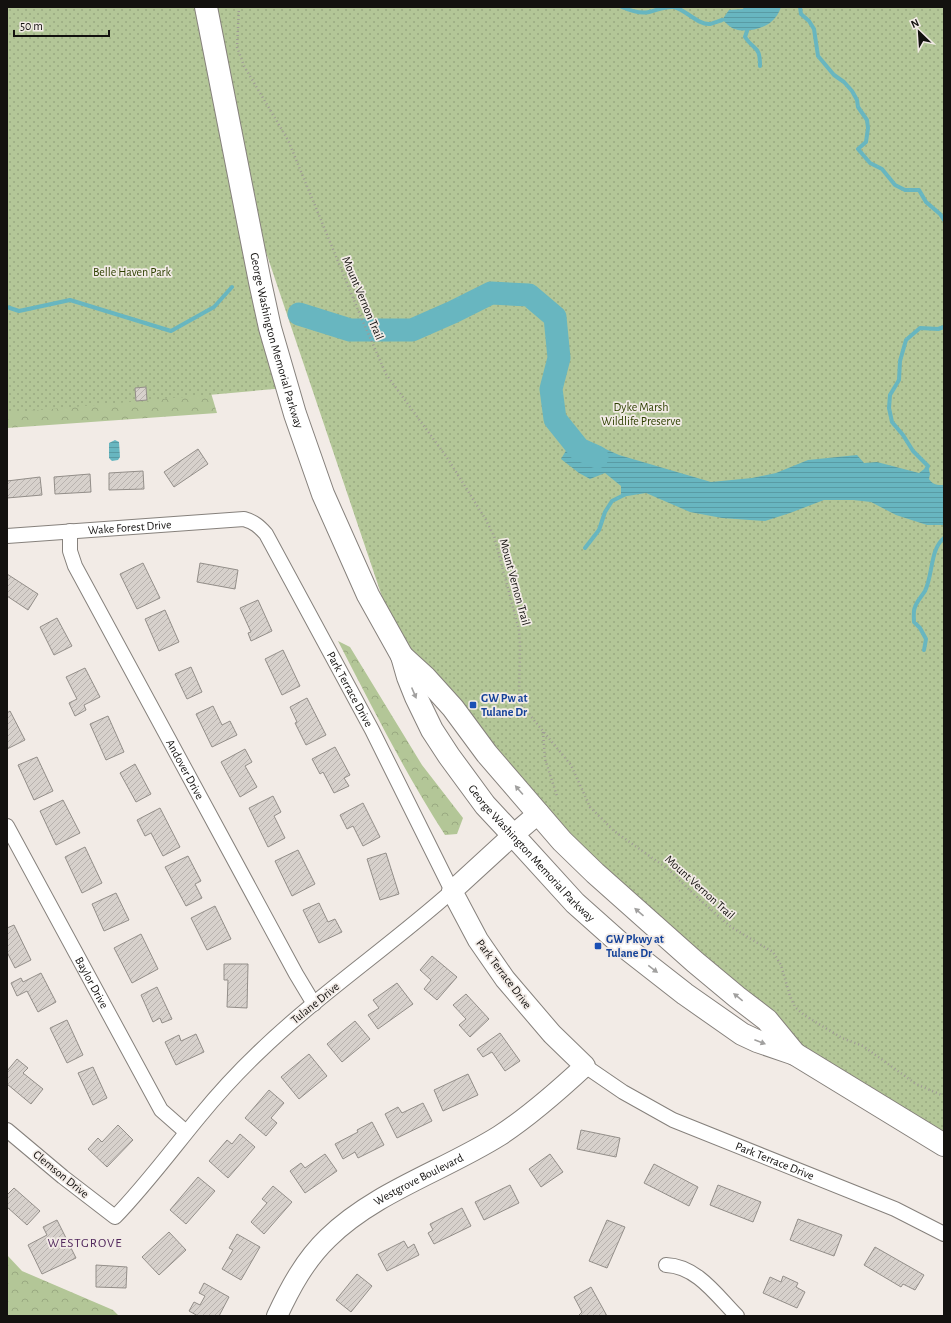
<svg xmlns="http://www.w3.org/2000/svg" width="951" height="1323" font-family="'Alegreya Sans',sans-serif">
  <defs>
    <pattern id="forest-crowns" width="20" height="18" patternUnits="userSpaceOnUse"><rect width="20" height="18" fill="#b3c697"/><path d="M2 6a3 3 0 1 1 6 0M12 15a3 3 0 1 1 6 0" fill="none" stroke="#99a981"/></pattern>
    <pattern id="park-dots" width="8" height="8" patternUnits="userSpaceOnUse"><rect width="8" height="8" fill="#b3c697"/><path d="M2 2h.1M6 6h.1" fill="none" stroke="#99a981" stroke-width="1.8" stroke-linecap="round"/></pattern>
    <pattern id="water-rules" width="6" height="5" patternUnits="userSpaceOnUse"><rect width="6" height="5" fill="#68b6c0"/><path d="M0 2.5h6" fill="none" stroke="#599ba4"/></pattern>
    <pattern id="building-hatch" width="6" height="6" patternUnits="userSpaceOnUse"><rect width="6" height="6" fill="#d7d1cc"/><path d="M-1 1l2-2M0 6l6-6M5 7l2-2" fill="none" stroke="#b8b2ae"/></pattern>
  </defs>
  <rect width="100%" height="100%" fill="#f2ebe6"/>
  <path fill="url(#forest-crowns)" d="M190 323 217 413 7 428V389Z
    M338 641 350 647 422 765 463 818 457 834 445 835C405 773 372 707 338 641Z
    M7 1255 22 1271 113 1310 119 1316H7Z"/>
  <path fill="url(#park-dots)" d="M7 7H944V1138L795 1054 649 921 402 656 237 166 286 388 7 413Z"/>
  <path fill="url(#water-rules)" d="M744 7H781C779 13 776 18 771 22 763 29 744 33 735 29 730 28 726 22 722 20L729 10 743 9Z
    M577 432 583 439 619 455 711 482 752 478 776 473 808 460 857 455 864 463 877 462 919 473 928 466 930 474 929 479C933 485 937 485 944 485V525H927L896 515 871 502 853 500H824L790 513 765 521 722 518 690 512 646 493 621 497V486L605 473 590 479 579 473 561 459Z
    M115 440 119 442 120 457 118 460 112 461 109 458V443Z"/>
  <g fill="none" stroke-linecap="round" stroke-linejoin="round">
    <path stroke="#68b6c0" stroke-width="4" d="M622 7C631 11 640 14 649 12 658 10 665 6 674 7 686 10 698 25 710 24 714 23 719 21 722 20
      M800 7 801 14 809 21 814 29 818 56 834 75 844 82 852 91 857 100 858 107 867 120 868 128 866 142 858 149 870 163 882 169 895 185 905 190H919L926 202 940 214 944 220
      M747 31 745 37C755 52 760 45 760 66
      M7 307 19 311 70 300 171 331 214 307 232 287
      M926 470 928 466 913 451 903 435 892 422 889 408 890 395 899 380 900 361 906 340 920 328 938 329 944 327
      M585 548 599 530 605 512 612 501 624 495
      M924 650 926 639 920 628 914 622C914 618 913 611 915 607 917 601 922 596 925 591 933 575 930 549 944 538"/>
    <path stroke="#68b6c0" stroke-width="23" d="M299 314 350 330H412L453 312 491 293 529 295 555 317 559 358 551 389 555 419 579 449 597 457"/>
  </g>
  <path fill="url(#building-hatch)" stroke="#938e89" d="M146 387 147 400 136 401 135 388Z
    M198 449 208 464 174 487 164 472Z
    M143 471 144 489 109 490V473Z
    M90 474 91 492 55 494 54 477Z
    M40 477 42 495 7 498V481Z
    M143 563 160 598 137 609 120 574Z
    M200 563 238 570 235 589 197 582Z
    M7 574 38 594 28 610 7 596Z
    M258 600 272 631 251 641 248 633 251 632 240 608Z
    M165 610 179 642 159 651 145 619Z
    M57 618 72 646 54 655 40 627Z
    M283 650 300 686 282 695 265 659Z
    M191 667 202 692 187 699 175 674Z
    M85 668 100 697 84 705 86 710 75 716 69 703 77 699 66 677Z
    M307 698 326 735 306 745 295 723 297 722 290 707Z
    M213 706 222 725 230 721 237 735 212 747 196 714Z
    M10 711 25 740 7 749V713Z
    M108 716 124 752 106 760 90 724Z
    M335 747 350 775 344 778 349 786 334 793 323 772 320 774 312 759Z
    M245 749 252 762 245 766 257 787 240 797 221 762Z
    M37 757 53 791 34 800 18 765Z
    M135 764 151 794 136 802 120 773Z
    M273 796 281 812 274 816 285 838 268 847 249 808Z
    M63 800 80 833 56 845 40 811Z
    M363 803 380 837 363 846 353 826 347 829 340 815Z
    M160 808 180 847 163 856 151 833 145 836 137 820Z
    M85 847 102 883 82 893 65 857Z
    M298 850 315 884 292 896 275 861Z
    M386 853 399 894 380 900 367 859Z
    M188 856 201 881 195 884 202 898 186 906 165 867Z
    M116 893 129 920 104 931 92 904Z
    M319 903 328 922 335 919 342 932 319 943 303 910Z
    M215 906 231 939 207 950 191 918Z
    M14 925 31 960 15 968 7 952V928Z
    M141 934 158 969 132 983 114 948Z
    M432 956 457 977 437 1000 424 989 431 980 420 970Z
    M224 964H248L247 1008 227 1007 228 980H224Z
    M41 973 56 1002 38 1012 27 991 17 996 11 983 21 978 23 982Z
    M397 983 413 1004 378 1029 368 1015 379 1008 373 1000Z
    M157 987 172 1019 162 1023 160 1018 153 1022 141 995Z
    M466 994 489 1019 470 1037 459 1025 466 1019 453 1005Z
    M67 1020 83 1055 67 1063 50 1028Z
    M355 1021 370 1039 342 1062 327 1044Z
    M500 1033 520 1061 505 1071 492 1052 483 1057 477 1049Z
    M196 1034 204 1052 176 1065 165 1042 179 1035 181 1041Z
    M309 1054 327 1076 299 1099 281 1077Z
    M17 1059 28 1068 23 1073 43 1089 31 1104 7 1084V1071Z
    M93 1067 107 1098 93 1105 78 1073Z
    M468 1074 478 1095 443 1111 434 1090Z
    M269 1090 284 1103 271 1118 277 1123 266 1136 245 1118Z
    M423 1103 432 1121 397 1138 385 1114 398 1107 402 1113Z
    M372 1122 384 1145 358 1158 355 1152 343 1159 335 1144 358 1132 357 1130Z
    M118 1125 133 1140 107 1167 88 1149 98 1138 102 1142Z
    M581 1130 620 1138 616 1157 577 1149Z
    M240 1134 255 1147 228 1178 209 1161 227 1140 232 1144Z
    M325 1154 337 1171 305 1193 290 1171 301 1163 305 1168Z
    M550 1154 563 1172 541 1187 529 1169Z
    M654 1164 698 1187 689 1206 644 1183Z
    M198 1177 215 1191 186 1224 170 1210Z
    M510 1185 519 1203 484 1220 475 1202Z
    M718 1185 761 1202 753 1222 710 1205Z
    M273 1186 292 1202 264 1234 251 1222 267 1203 262 1199Z
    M14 1188 40 1211 27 1225 7 1207V1195Z
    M462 1208 471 1226 434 1244 428 1233 433 1230 430 1224Z
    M798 1219 842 1235 834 1256 790 1240Z
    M57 1220 76 1258 42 1274 28 1245 47 1235 43 1227Z
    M607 1220 625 1227 607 1268 589 1261Z
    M169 1232 186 1250 159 1275 142 1257Z
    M237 1234 260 1247 241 1280 222 1269 233 1250 229 1248Z
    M404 1241 408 1248 414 1244 419 1255 387 1271 378 1254Z
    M875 1247 924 1275 915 1290 903 1284 901 1287 864 1265Z
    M96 1265 127 1267 126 1288 96 1287Z
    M357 1274 372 1286 351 1312 336 1300Z
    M783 1276 798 1283 796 1287 805 1292 797 1308 763 1293 770 1277 781 1282Z
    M204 1283 229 1297 219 1316H198L189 1311 194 1302 200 1305 205 1296 199 1293Z
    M591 1287 607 1316H578L582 1312 574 1297Z"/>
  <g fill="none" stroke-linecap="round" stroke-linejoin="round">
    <defs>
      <g id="street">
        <path id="s1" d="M70 531V551L75 566 296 974 314 1004"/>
        <path id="s2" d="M7 536 244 519C254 522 259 526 266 534L372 730 452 891C389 947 319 994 258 1053 237 1073 217 1095 199 1117 171 1151 145 1186 115 1217L63 1177 7 1130"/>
        <path id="s3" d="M7 826 161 1110 186 1132"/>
        <path id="s4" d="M585 1066 623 1092 673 1120 895 1209 944 1234"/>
        <path d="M666 1265C697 1266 717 1296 737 1316"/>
      </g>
      <g id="secondary">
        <path id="s5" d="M277 1316C290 1288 305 1260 328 1238 375 1192 443 1171 499 1136 530 1116 558 1091 585 1066L552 1034 505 979 478 940 452 891 513 835 539 813"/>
      </g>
      <g id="primary">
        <path id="s6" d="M206 7 260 282 270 328 295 414 323 494 368 595 402 656 408 677 416 697 432 730 449 756 485 805 513 835 575 903 621 944 685 994 742 1034 757 1041 795 1054 944 1145"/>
        <path d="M402 656 425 677 453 708 487 754 562 841 595 873 695 962 737 997 767 1020 795 1054"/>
      </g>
    </defs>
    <use href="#street" stroke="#86817c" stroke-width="16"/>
    <use href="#secondary" stroke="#86817c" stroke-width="22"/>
    <use href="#primary" stroke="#86817c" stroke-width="24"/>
    <path stroke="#9f9a96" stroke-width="2.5" stroke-dasharray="1 3" stroke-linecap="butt" d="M239 7 237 47 244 66 288 140 361 317 386 374 448 459 486 520 494 536 519 630 520 644 519 702 571 765 590 807 614 831 668 869 699 899 731 927 773 952 781 965 790 996 795 1007 804 1015 842 1038 863 1046 916 1084 944 1096
      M543 732 545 759 557 796"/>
    <use href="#street" stroke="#fff" stroke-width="14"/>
    <use href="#secondary" stroke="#fff" stroke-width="20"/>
    <use href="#primary" stroke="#fff" stroke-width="22"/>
  </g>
  <defs><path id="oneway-solid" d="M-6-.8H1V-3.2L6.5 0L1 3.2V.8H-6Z"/></defs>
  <g fill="#a1a09f">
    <use href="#oneway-solid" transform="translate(414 693) rotate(67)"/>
    <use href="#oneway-solid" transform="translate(519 790) rotate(-131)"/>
    <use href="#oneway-solid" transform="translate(639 912) rotate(-139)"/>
    <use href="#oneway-solid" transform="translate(653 969) rotate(38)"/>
    <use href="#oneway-solid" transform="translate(738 997) rotate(-141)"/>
    <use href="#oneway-solid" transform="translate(760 1042) rotate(21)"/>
  </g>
  <g fill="#1a4fb4" stroke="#f2ebe6" stroke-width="1.5">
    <rect x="469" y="701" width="8" height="8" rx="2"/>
    <rect x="594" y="942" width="8" height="8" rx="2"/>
  </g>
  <g text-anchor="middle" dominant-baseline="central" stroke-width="3.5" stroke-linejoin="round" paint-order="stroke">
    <g font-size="12" fill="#2e4000" stroke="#f2ebe6">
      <text x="132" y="272">Belle Haven Park</text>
      <text x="641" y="407">Dyke Marsh<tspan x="641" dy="14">Wildlife Preserve</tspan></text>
    </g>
    <g font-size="12" fill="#13110f" stroke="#f2ebe6">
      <text transform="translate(363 298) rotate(67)">Mount Vernon Trail</text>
      <text stroke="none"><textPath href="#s6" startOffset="341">George Washington Memorial Parkway</textPath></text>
      <text stroke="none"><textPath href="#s2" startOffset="123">Wake Forest Drive</textPath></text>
      <text transform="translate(515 582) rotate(75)">Mount Vernon Trail</text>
      <text stroke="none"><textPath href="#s2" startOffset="441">Park Terrace Drive</textPath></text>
      <text stroke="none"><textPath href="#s1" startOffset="267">Andover Drive</textPath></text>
      <text stroke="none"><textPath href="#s6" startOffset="921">George Washington Memorial Parkway</textPath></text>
      <text transform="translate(700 887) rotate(42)">Mount Vernon Trail</text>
      <text transform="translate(504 974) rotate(53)">Park Terrace Drive</text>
      <text stroke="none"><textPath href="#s3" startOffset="178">Baylor Drive</textPath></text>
      <text transform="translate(315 1003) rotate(-39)">Tulane Drive</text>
      <text stroke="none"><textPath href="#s4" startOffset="213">Park Terrace Drive</textPath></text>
      <text transform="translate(61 1174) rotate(39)">Clemson Drive</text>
      <text stroke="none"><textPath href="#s5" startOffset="202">Westgrove Boulevard</textPath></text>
    </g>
    <g font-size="12" font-weight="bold" fill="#164399" stroke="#f2ebe6" text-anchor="start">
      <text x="481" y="698">GW Pw at<tspan x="481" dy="14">Tulane Dr</tspan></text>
      <text x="606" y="939">GW Pkwy at<tspan x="606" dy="14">Tulane Dr</tspan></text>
    </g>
    <g font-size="13" letter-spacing="1" fill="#52285d" stroke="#f2ebe6">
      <text x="85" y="1243">WESTGROVE</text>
    </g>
  </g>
  <rect width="951" height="1323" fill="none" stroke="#13110f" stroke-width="16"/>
  <g transform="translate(919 32) rotate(335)" stroke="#f2ebe6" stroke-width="3" paint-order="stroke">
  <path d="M0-3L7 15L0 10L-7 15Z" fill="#13110f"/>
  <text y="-6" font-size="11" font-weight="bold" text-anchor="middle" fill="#13110f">N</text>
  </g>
  <path d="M14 30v6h95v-6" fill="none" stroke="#13110f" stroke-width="2"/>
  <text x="20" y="30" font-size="12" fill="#13110f" stroke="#f2ebe6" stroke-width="3" paint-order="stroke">50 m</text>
</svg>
